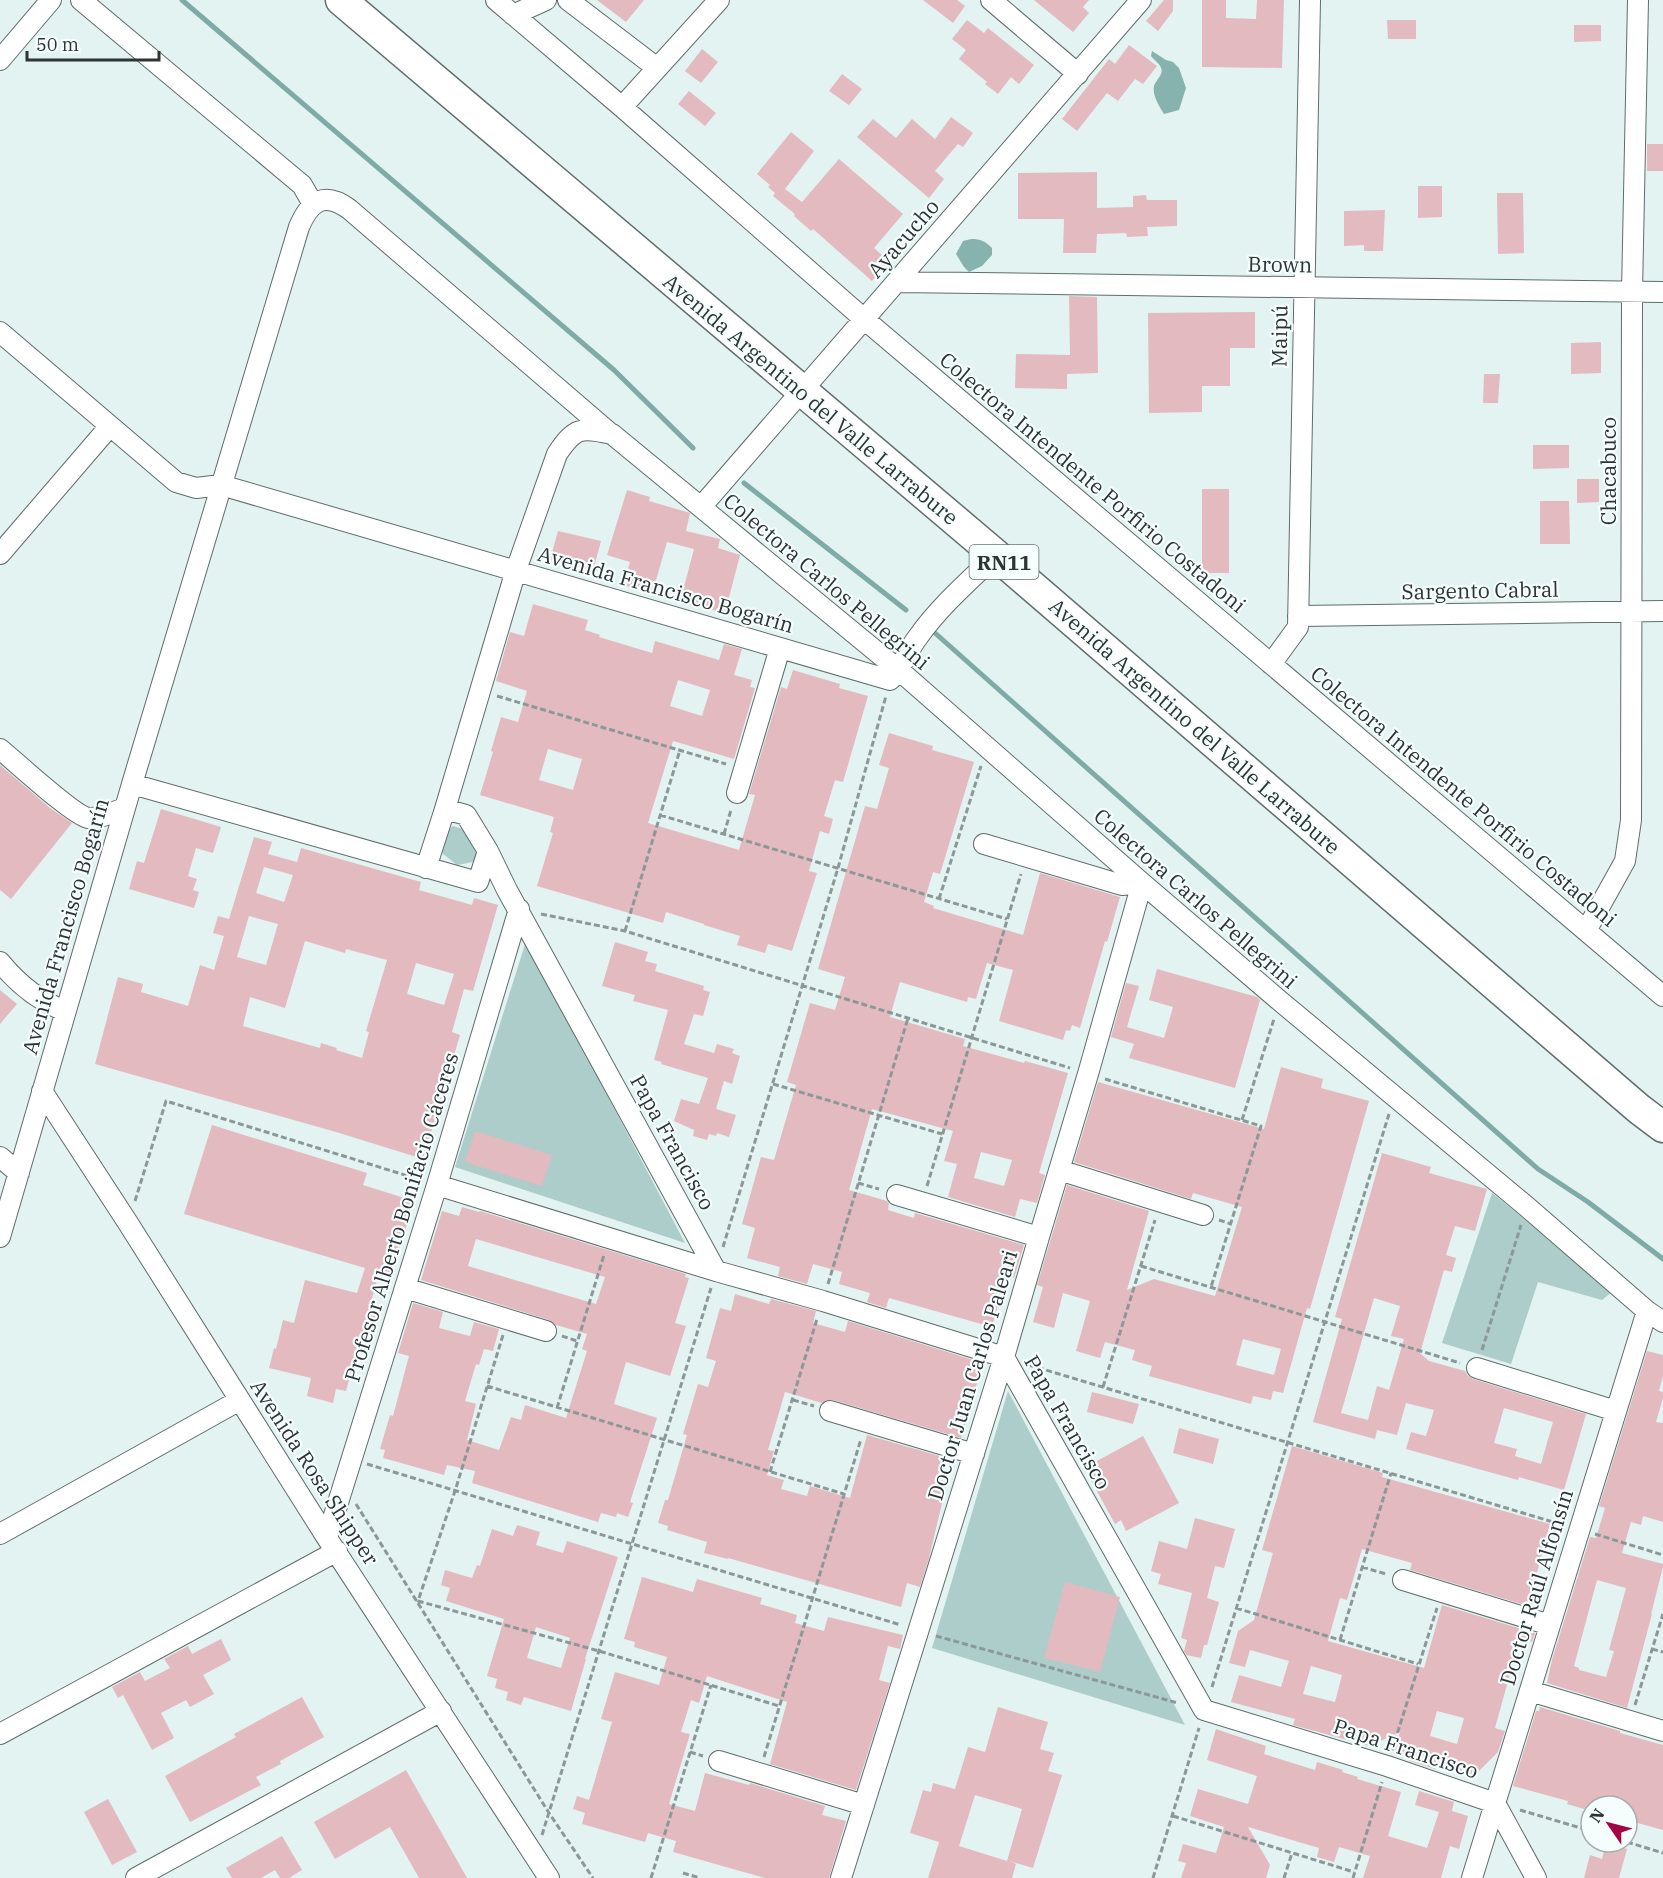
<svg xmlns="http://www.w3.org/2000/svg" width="1663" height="1878" font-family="'IBM Plex Serif',serif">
  <rect width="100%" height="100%" fill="#e2f3f1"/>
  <path fill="#accdc9" d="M453 826 466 830 478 852 473 862 457 865 442 853 444 834Z
    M526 941 685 1243 455 1167Z
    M1492 1193 1613 1291 1602 1300 1538 1282 1511 1364 1442 1343Z
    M1008 1391 1185 1725 932 1648Z"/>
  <path fill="#87b3ae" d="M1152 51 1166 60 1173 62 1179 68 1186 88 1179 110 1164 114C1159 106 1152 95 1154 86 1156 80 1164 74 1161 68 1160 64 1154 60 1151 56Z
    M971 239C981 239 985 241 992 248V255L982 266 969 272 964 267 956 254 963 241Z"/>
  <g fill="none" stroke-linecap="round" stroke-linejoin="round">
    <path stroke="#7faba6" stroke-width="5" d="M182 0 614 370 693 448
      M744 483 906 610
      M935 633 1538 1169 1588 1202 1663 1259"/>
  </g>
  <path fill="#e3bac0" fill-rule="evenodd" d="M597 0H644L626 22Z
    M923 0H957L965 6 953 23Z
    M1034 0H1089L1083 7 1089 13 1073 32Z
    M1164 0H1173V11L1158 31 1146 21Z
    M1202 0H1226V18L1256 19 1257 0H1284L1282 68 1202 67Z
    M967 20 984 33 988 28 1034 65 1019 84 1011 77 998 94 985 84 987 82 959 59 966 50 952 39Z
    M1387 20H1416V39H1388Z
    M1574 25H1601V41L1574 42Z
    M1129 45 1157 66 1143 84 1135 79 1118 101 1107 93 1077 131 1062 119 1109 59 1115 64Z
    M702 49 718 62 701 83 685 71Z
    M842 74 862 89 849 105 829 91Z
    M689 91 716 113 705 126 678 104Z
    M951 117 973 133 963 147 958 144 935 171 944 179 929 198 857 137 873 119 896 138 912 119 935 139Z
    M791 132 814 151 785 189 802 202 839 159 903 214 874 248 889 261 872 281 813 229 811 231 794 216 795 214 773 196 775 193 768 187 770 185 757 174Z
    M1647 144H1663V171H1647Z
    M1097 172V208L1133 207V196L1146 195 1147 200H1177V226L1147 227 1148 236 1127 237 1126 233 1097 234 1096 253H1063L1064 219H1018V173Z
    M1418 186H1442V217L1418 218Z
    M1497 193H1523L1524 253 1498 254Z
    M1385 210 1383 251H1364V245L1344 246V211Z
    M1069 296 1097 297 1098 373 1067 374V389L1015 388 1016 354 1070 355Z
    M1255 312V348H1230V386H1202V412L1149 413 1148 313Z
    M1601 342V373L1571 374V343Z
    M1484 374H1500L1498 403H1483Z
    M1533 445H1569V468L1533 469Z
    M1577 479H1599V502L1577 503Z
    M1202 489H1229V573H1202Z
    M627 490 650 497 649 501 690 513 686 531 720 539 718 548 740 555 725 613 680 602 694 549 667 542 652 594 623 585 630 562 607 555Z
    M1540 501H1569L1570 544H1540Z
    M558 531 601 541 593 571 550 560Z
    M533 604 588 620 585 630 600 635 599 637 652 653 655 641 719 660 724 644 742 649 734 675 752 680 750 687 755 688 734 759 673 741 648 823 739 850 755 795 749 794 781 687 787 689 793 670 840 684 839 688 868 696 843 782 835 780 824 816 833 819 829 834 820 831 809 871 817 873 792 951 768 944 765 953 737 945 740 936 704 925V924L666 912 663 923 537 886 553 833 550 832 554 817 480 795 493 752 491 751 501 717 518 722 527 691 496 681 510 632 524 636ZM678 680 710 690 702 716 670 706ZM548 749 582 759 573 790 539 780Z
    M889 733 933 746 932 750 974 762 940 874 933 872 924 902 934 906 933 908 1023 935 1040 873 1120 897 1107 942 1105 941 1080 1028 1072 1025 1070 1031 1066 1030 1063 1040 999 1021 1013 970 987 963 976 999 968 997 967 1002 900 982 890 1017 965 1039 963 1046 1024 1063 1025 1061 1068 1073 1039 1173 1045 1175 1037 1203 1020 1199 1015 1217 948 1197 957 1164 944 1161 953 1131 872 1109 849 1190 887 1201 889 1204 888 1210 914 1218 915 1213 1024 1245 1014 1278 1011 1277 1010 1280 1005 1279 992 1327 889 1298 886 1308 867 1302 870 1293 839 1284 842 1272 813 1264 807 1284 778 1276 780 1267 747 1258 755 1228 742 1224 761 1157 774 1160 796 1085 787 1082 810 1003 835 1010 845 977 818 969 865 806 877 809 889 768 879 765ZM981 1152 1012 1160 1004 1186 974 1178Z
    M0 765 50 808 72 823 11 899 0 890Z
    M161 809 221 827 213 853 196 848 188 876 197 879 193 890 199 892 194 908 129 889 137 861 144 863Z
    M254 837 272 842 268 854 297 862 301 848 421 882 419 890 472 905 474 898 498 905 473 991 464 989 452 1032 460 1035 423 1159 336 1132 95 1064 118 977 143 984 141 992 188 1006 200 965 214 970 224 936 213 933 218 916 229 919ZM264 867 293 875 284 902 256 893ZM249 916 278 924 266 965 237 957ZM305 941 345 953 346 949 387 960 366 1031 369 1032 362 1058 336 1050 337 1048 321 1043 320 1048 243 1026 250 997 285 1008ZM416 963 454 974 444 1005 407 994Z
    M615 942 648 952 645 961 657 964 655 971 704 986 703 990 710 992 703 1016 694 1014 684 1044 714 1053 717 1044 734 1049 732 1053 740 1056 732 1084 724 1081 716 1109 736 1115 729 1137 717 1133 716 1136 709 1134 707 1140 693 1136 694 1130 674 1121 681 1099 699 1104 708 1078 661 1064 662 1062 654 1060 668 1010 633 1001 635 995 602 986Z
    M1157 969 1257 997 1260 1000 1235 1088 1129 1058 1134 1044 1111 1037 1126 983 1139 986 1127 1027 1164 1038 1173 1007 1149 1000Z
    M0 990 17 1004 0 1024Z
    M1281 1067 1323 1079 1321 1088 1369 1101 1310 1309 1307 1308 1283 1393 1273 1391 1271 1400 1253 1396 1251 1404 1149 1376 1152 1366 1132 1360 1135 1350 1105 1342 1100 1358 1076 1351 1090 1301 1063 1293 1054 1328 1033 1322 1043 1287 1037 1285 1067 1185 1149 1211 1127 1290 1154 1279 1215 1296 1242 1207 1193 1193 1191 1199 1074 1162 1098 1082 1264 1129ZM1243 1339 1281 1349 1274 1375 1236 1365Z
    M212 1125 367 1173 363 1185 414 1201 391 1276 379 1272 368 1314 378 1317 371 1344 359 1341 346 1391 336 1389 333 1403 307 1396 311 1378 269 1368 274 1348 276 1349 283 1320 294 1323 305 1280 357 1293 365 1268 184 1214Z
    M475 1131 552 1155 542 1186 465 1162Z
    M1382 1153 1431 1167 1429 1173 1487 1189 1475 1231 1455 1226 1446 1255 1456 1258 1452 1272 1444 1270 1420 1353 1429 1361 1465 1371 1468 1376 1473 1379 1586 1414 1564 1490 1519 1477 1518 1480 1406 1449 1411 1432 1426 1436 1434 1410 1406 1403 1397 1435 1377 1430 1375 1439 1313 1422 1342 1319 1335 1317ZM1374 1298 1400 1306 1391 1336 1404 1339 1389 1390 1377 1386 1368 1420 1341 1413ZM1504 1408 1553 1422 1541 1464 1515 1456 1517 1449 1494 1443Z
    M462 1207 479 1212 480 1211 686 1274 685 1277 689 1278 675 1323 686 1326 670 1376 626 1362 614 1404 657 1418 630 1502 633 1503 628 1517 617 1513 616 1517 601 1513 598 1522 472 1483 475 1471 447 1465 444 1475 383 1458 385 1450 380 1449 390 1415 393 1416 409 1356 398 1353 413 1303 443 1312 439 1328 470 1336 474 1322 499 1329 493 1351 484 1349 479 1365 476 1364 465 1401 476 1404 467 1440 499 1450 511 1417 521 1420 525 1405 566 1418 587 1351 582 1349 587 1334 556 1325 549 1320 421 1280 442 1211 459 1216ZM476 1239 605 1277 596 1304 468 1266Z
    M735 1294 769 1304 771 1299 816 1311 813 1323 845 1332 848 1321 983 1363 961 1438 833 1400H827L822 1403 785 1392 768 1450 774 1451 767 1475 784 1480 781 1489 807 1496 810 1486 850 1498 867 1435 943 1457 937 1479 947 1482 929 1558 920 1587 907 1583 901 1607 728 1558V1559L704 1553 707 1542 667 1530 668 1526 658 1523 665 1500H668L687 1435 683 1434 698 1384 708 1387 716 1361 706 1358 720 1308 731 1311Z
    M1647 1351 1663 1355V1376L1659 1391 1663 1392V1398L1656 1422 1663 1423V1522L1643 1516 1641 1525 1631 1522 1622 1553 1663 1564V1567L1651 1614H1652L1627 1708 1547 1683 1552 1660 1590 1537 1596 1538 1605 1508 1599 1506ZM1597 1580 1626 1588 1609 1650 1614 1651 1606 1677 1579 1670V1668L1574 1666Z
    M1092 1392 1139 1404 1133 1424 1087 1412Z
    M1179 1428 1219 1439 1213 1464 1173 1453Z
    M1143 1436 1179 1503 1126 1531 1121 1520 1115 1524 1088 1475 1098 1469 1095 1462Z
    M1292 1446 1383 1473 1382 1477 1550 1524 1528 1606 1410 1570 1412 1563 1362 1549 1347 1600 1340 1598 1328 1641 1424 1668 1442 1605 1535 1633 1532 1642 1520 1638 1495 1728 1505 1731 1498 1752 1475 1775 1436 1765 1435 1769 1410 1761 1411 1757 1394 1752 1400 1732 1369 1746 1293 1725 1295 1719 1231 1702 1239 1675 1281 1687 1289 1661 1250 1650 1245 1667 1229 1663 1238 1631 1254 1620 1273 1553 1262 1550ZM1311 1666 1342 1675 1335 1702 1303 1694ZM1437 1711 1464 1718 1457 1744 1430 1736Z
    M1195 1518 1235 1529 1224 1568 1215 1566 1207 1598 1219 1602 1207 1645H1204L1201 1658 1186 1655 1184 1651 1187 1640 1181 1638 1192 1593 1158 1584 1161 1574 1151 1571 1159 1541 1187 1549Z
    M517 1525 540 1532 536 1545 563 1553 567 1541 618 1557 585 1659H586L571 1711 524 1697 521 1705 506 1700 508 1692 495 1688 497 1679 487 1676 504 1619 446 1601 450 1588 441 1585 445 1570 472 1578 477 1565 480 1566 492 1529 513 1536ZM536 1627 570 1638 561 1668 527 1658Z
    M642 1577 693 1592 697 1579 762 1598 760 1604 797 1615 795 1623 824 1631 828 1617 903 1635 900 1649 888 1646 879 1680 890 1683 856 1790 770 1764 787 1702 707 1676 699 1703 691 1700 681 1732 690 1734 669 1804 695 1811 705 1773 749 1785 750 1783 825 1806 822 1815 846 1821 829 1878H765L673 1852 676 1841 648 1833 645 1842 582 1824 585 1813 573 1809 577 1796 589 1800 612 1722 601 1719 615 1672 659 1685 667 1657 634 1647 635 1642 624 1639Z
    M1065 1582 1120 1597 1100 1672 1044 1658Z
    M221 1639 231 1660 203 1675 214 1694 190 1707 186 1700 161 1713 174 1738 152 1750 123 1695 118 1698 112 1687 140 1672 145 1681 170 1668 164 1659 188 1646 192 1654Z
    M302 1697 324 1737 280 1761 281 1764 256 1777 261 1785 190 1822 165 1776 236 1737 234 1734Z
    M998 1707 1048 1722 1040 1749 1054 1753 1048 1771 1062 1775 1033 1868 1009 1861 1016 1864 1012 1878H928L939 1842 910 1833 923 1790 931 1792 933 1783 955 1789 968 1747 985 1752ZM975 1795 1022 1809 1007 1861 959 1846Z
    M1540 1707 1620 1731V1733L1663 1745V1830L1627 1820V1806H1591V1811L1567 1804 1568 1801 1513 1786 1536 1711H1539Z
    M1216 1729 1266 1746 1264 1754 1315 1770 1317 1762 1343 1770 1342 1772 1358 1777 1357 1779 1401 1792 1388 1836 1427 1848 1439 1812 1415 1805 1419 1791 1454 1802 1452 1811 1468 1816 1459 1849 1450 1846 1441 1878H1363L1370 1856 1339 1847 1334 1862 1317 1857 1319 1848 1248 1827 1270 1865 1266 1878H1181L1186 1863 1178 1861 1183 1844 1216 1853 1224 1827 1190 1816 1198 1789 1248 1804 1257 1776 1207 1760Z
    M406 1770 467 1878H419L390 1827 335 1859 314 1822Z
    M108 1799 137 1852 112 1865 84 1812Z
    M282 1836 302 1870 289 1878H280L275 1870 261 1878H232L226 1868Z
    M1606 1843 1627 1849 1619 1878H1584L1590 1855 1602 1859Z"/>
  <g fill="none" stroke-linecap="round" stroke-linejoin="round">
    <defs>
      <path id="minor" d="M81 0 302 185 313 204
        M496 0 622 107 864 319 1663 996
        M568 0 657 68
        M991 0 1078 74
        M513 15 546 0
        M0 60 51 0
        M622 107 719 0
        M897 282 1663 292
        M0 332 176 482 196 488 221 485 890 680C903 667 907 651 918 637 940 606 969 581 996 555
        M701 507 1141 0
        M0 554 110 426
        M1298 616 1663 611
        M1271 664 1298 627 1310 0
        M0 749C16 762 73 815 88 818 100 819 114 812 124 808
        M132 784 299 227C310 201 324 191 349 209L611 434
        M737 793 780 648
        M445 809 516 570 557 454C575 427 581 427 612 434L900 671 1142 883 1280 1001 1526 1206 1647 1311 1663 1322
        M488 851 507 890 716 1271 823 1301 1004 1357 1204 1710 1387 1766 1495 1803 1536 1878
        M1586 931 1625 861 1631 820 1632 292 1638 0
        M0 962C18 984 39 1001 65 1011
        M42 1091 128 1223 327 1538 549 1878
        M0 1157 19 1173
        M1059 1170 1203 1215
        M437 1185 716 1271
        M897 1195 1039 1237
        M0 1237 132 784 478 882 488 851 466 815 445 809 426 868
        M405 1288 546 1331
        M1477 1368 1616 1411
        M830 1411 974 1454
        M0 1534 240 1400
        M327 1538 437 1185 519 909
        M1403 1580 1550 1625
        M1530 1691 1663 1731
        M0 1734 337 1551
        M719 1761 864 1805
        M136 1878 441 1711
        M841 1878 1004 1357 1039 1237 1088 1074 1142 883 1122 885 984 844
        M1472 1878 1647 1311"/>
      <path id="highway" d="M341 0 996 555 1639 1109 1663 1127"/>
    </defs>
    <use href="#minor" stroke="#5f6d6b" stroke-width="22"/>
    <use href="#highway" stroke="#5f6d6b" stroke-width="33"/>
    <path stroke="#8c9897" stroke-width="3" stroke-dasharray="6 3" stroke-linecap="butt" d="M497 696 726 764
      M660 815 1007 919
      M724 834 731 810
      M939 899 981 766
      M541 914 625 931 1070 1068
      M625 931 680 750
      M1105 1079 1261 1126 1211 1287
      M773 1084 942 1134
      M1242 1120 1274 1019
      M858 1183 879 1189
      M927 1186 1021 874
      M135 1201 166 1101 421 1180
      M1219 1220 1231 1224
      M723 1247 838 868 886 696
      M1141 1266 1460 1363
      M828 1284 908 1018
      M503 1335 455 1491 418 1601 599 1651 779 1706
      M562 1336 577 1341
      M1482 1350 1521 1225
      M1029 1365 1563 1525
      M487 1386 844 1494
      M1103 1387 1155 1220
      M793 1400 814 1406
      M557 1408 604 1255
      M367 1464 901 1625
      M770 1472 817 1319
      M356 1504 549 1813 593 1878
      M1595 1534 1663 1555
      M1362 1567 1386 1574
      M1236 1608 1418 1664
      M936 1636 1178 1703
      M1340 1640 1391 1473
      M1652 1649 1663 1652
      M1212 1687 1389 1114
      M1635 1705 1663 1614
      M1392 1750 1437 1608
      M690 1752 703 1756
      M764 1757 861 1439
      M1520 1810 1591 1831
      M1173 1816 1354 1872
      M542 1835 711 1288
      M1627 1842 1663 1853
      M683 1873 700 1878
      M651 1878 711 1685
      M1153 1878 1199 1728
      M1284 1878 1292 1853
      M1353 1878 1382 1782"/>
    <use href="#minor" stroke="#fff" stroke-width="20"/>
    <use href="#highway" stroke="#fff" stroke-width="30"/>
  </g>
  <g text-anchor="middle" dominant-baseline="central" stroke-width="4.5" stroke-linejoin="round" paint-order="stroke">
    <rect fill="#f5fefd" stroke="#697170" stroke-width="1.5" x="969.5" y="545" width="69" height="34" rx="4.5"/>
    <g font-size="20" font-weight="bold" fill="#2d3433">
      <text x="1004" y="562">RN11</text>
    </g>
    <g font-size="21" fill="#2d3433" stroke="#f5fefd">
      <text transform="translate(903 238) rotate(-49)">Ayacucho</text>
      <text transform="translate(1280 264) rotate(1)">Brown</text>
      <text transform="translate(1279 336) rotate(-89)">Maipú</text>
      <text transform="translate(811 399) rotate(40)">Avenida Argentino del Valle Larrabure</text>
      <text transform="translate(1608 471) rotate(-90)">Chacabuco</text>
      <text transform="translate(1093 482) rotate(40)">Colectora Intendente Porfirio Costadoni</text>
      <text transform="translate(827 581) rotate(40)">Colectora Carlos Pellegrini</text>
      <text transform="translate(666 589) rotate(16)">Avenida Francisco Bogarín</text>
      <text transform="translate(1480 590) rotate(-1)">Sargento Cabral</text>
      <text transform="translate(1195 726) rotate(41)">Avenida Argentino del Valle Larrabure</text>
      <text transform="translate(1464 796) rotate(40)">Colectora Intendente Porfirio Costadoni</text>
      <text transform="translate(1196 898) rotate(41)">Colectora Carlos Pellegrini</text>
      <text transform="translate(65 926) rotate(-74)">Avenida Francisco Bogarín</text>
      <text transform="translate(673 1142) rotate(61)">Papa Francisco</text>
      <text transform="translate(401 1217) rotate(-73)">Profesor Alberto Bonifacio Cáceres</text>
      <text transform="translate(972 1375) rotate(-73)">Doctor Juan Carlos Paleari</text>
      <text transform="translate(1068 1422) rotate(60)">Papa Francisco</text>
      <text transform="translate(315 1472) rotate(57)">Avenida Rosa Shipper</text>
      <text transform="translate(1536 1587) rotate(-73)">Doctor Raúl Alfonsín</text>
      <text transform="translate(1406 1748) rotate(18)">Papa Francisco</text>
    </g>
  </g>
  <g transform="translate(1609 1824) rotate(305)"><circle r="28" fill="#f5fefd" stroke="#a5adac" stroke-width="1.5"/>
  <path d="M0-4.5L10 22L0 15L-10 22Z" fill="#a10544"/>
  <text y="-9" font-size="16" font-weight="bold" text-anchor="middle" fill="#2d3433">N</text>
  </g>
  <path d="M27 51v9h132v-9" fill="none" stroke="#2d3433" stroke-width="3"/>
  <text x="36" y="51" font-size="18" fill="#2d3433" stroke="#f5fefd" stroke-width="4.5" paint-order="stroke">50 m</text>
</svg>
